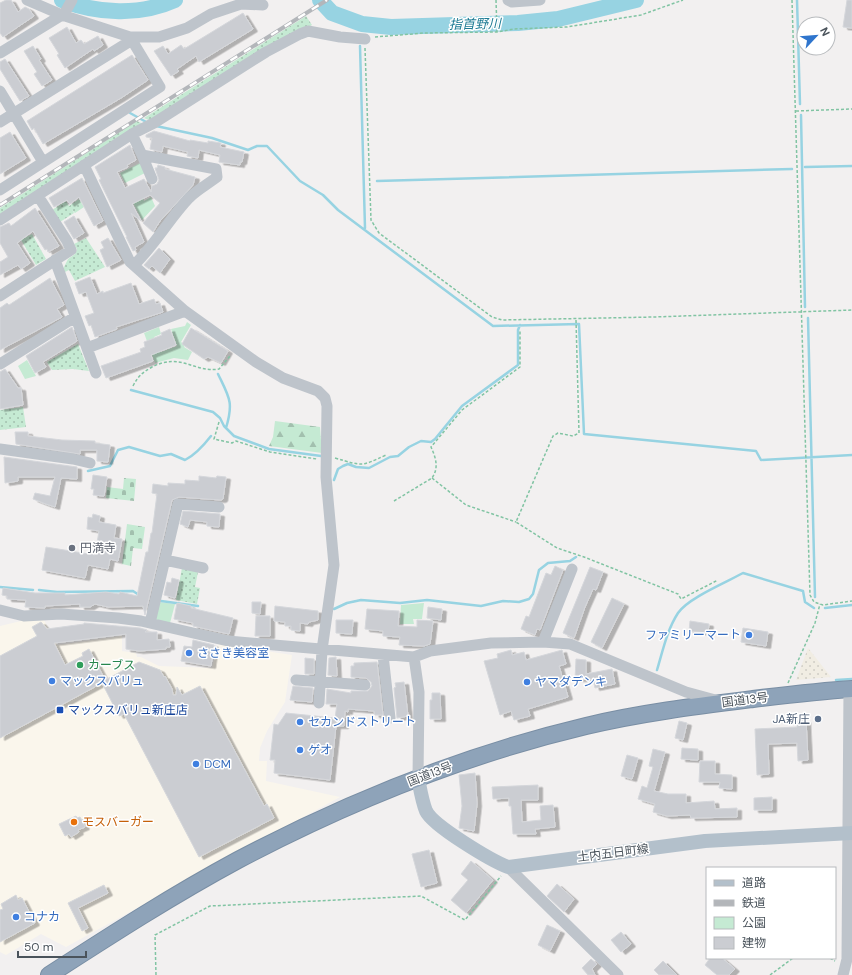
<svg xmlns="http://www.w3.org/2000/svg" width="852" height="975" font-family="'DM Sans','Noto Sans JP',sans-serif">
  <defs>
    <pattern id="grass-dots" width="8" height="8" patternUnits="userSpaceOnUse"><rect width="8" height="8" fill="#c5ead3"/><path d="M2 2h.1M6 6h.1" fill="none" stroke="#a2c0ae" stroke-width="1.8" stroke-linecap="round"/></pattern>
    <pattern id="forest-firs" width="22" height="20" patternUnits="userSpaceOnUse"><rect width="22" height="20" fill="#c5ead3"/><path d="M5 1l3.5 6h-7zM16 11l3.5 6h-7z" fill="#a2c0ae"/></pattern>
    <pattern id="sand-dots" width="8" height="8" patternUnits="userSpaceOnUse"><rect width="8" height="8" fill="#f1ede3"/><path d="M2 2h.1M6 6h.1" fill="none" stroke="#d0cdc5" stroke-width="1.8" stroke-linecap="round"/></pattern>
    <pattern id="cemetery-stones" width="16" height="16" patternUnits="userSpaceOnUse"><rect width="16" height="16" fill="#c5ead3"/><path d="M2 7V4a2 2 0 0 1 4 0v3zM10 15v-3a2 2 0 0 1 4 0v3z" fill="#a2c0ae"/></pattern>
    <filter id="shadow"><feDropShadow dx="4.5" dy="2.5" stdDeviation="0" flood-color="#0004"/></filter>
  </defs>
  <rect width="100%" height="100%" fill="#f2f0f0"/>
  <path fill="#faf6ec" d="M44 620 57 645 122 636V651L136 653 137 657H141L159 666 212 668 218 644 292 655 285 702 267 731 260 748 259 761H267L266 781 340 797 66 947 41 934 6 955 0 952V626L21 621Z"/>
  <path fill="url(#grass-dots)" d="M306 16 312 25 151 121 144 118Z
    M137 121 143 124 0 214V208Z
    M79 199 84 207 75 213 72 210 74 213 60 222 52 210 66 201 69 206Z
    M32 234 46 259 36 265 21 240Z
    M86 238 105 267 75 281 69 270 63 273 62 271 68 259 75 254 77 249 74 244Z
    M78 344 89 371 73 369 52 370 47 362Z
    M23 407 26 427 0 430V410Z
    M182 568 198 572 195 587 200 588 197 604 176 600Z"/>
  <path fill="url(#forest-firs)" d="M275 421 320 427 322 453 269 446 273 437Z"/>
  <path fill="url(#sand-dots)" d="M808 648 831 677 796 680Z"/>
  <path fill="url(#cemetery-stones)" d="M124 478 136 479 134 501 106 498 107 487 123 489Z
    M127 524 145 527 142 549 133 548 131 566 122 564Z"/>
  <path fill="#c5ead3" d="M140 163 145 173 125 183 120 173Z
    M151 197 155 206 142 220 133 203 143 198 144 201Z
    M187 322 191 325 181 342 185 345 184 347 192 352 188 360 174 358 155 363 144 333 159 327 161 334 154 337 161 352 177 346 171 329 185 326Z
    M27 360 36 376 25 379 18 366Z
    M159 602 175 604 170 623 155 620Z
    M424 603 422 619H413L414 624H400L401 605Z"/>
  <g fill="none" stroke-linecap="round" stroke-linejoin="round">
    <path stroke="#97d3e2" stroke-width="2.5" d="M797 0 800 104
      M360 46 365 228
      M130 113 148 123
      M801 115 805 307
      M156 126 212 138 248 150 257 146H267L300 181 323 195 338 210 493 326 579 324 584 434 756 451 761 460 852 455
      M805 167 852 166
      M377 181 792 169
      M808 318 815 597
      M218 374C229 397 234 402 226 428
      M131 390 213 412 220 418 224 426 234 436 269 449 321 456
      M88 471 110 466 118 450 129 447 160 456 171 454 185 460C195 455 204 445 211 436
      M334 480 338 469 343 466 348 464 356 467 369 468 390 457 398 456 409 447 421 441 431 442 435 439 462 406 518 365V330L520 325
      M0 587 33 590
      M39 590 57 592 133 591 139 595
      M161 601 198 606
      M825 608 852 605
      M334 609 347 603 361 600 400 603 427 600 481 606 503 601 519 602 529 599 533 594 539 570 548 563 570 561 576 557
      M657 670C663 650 667 630 678 613 688 598 727 582 743 573L803 591 805 602 814 608
      M836 680 852 679"/>
    <path stroke="#97d3e2" stroke-width="16" d="M62 0C98 14 140 16 175 0
      M320 0 332 13 362 24 391 27 518 23 558 19 636 0"/>
  </g>
  <path fill="#cbcdd2" stroke="#d5d7db" filter="url(#shadow)" d="M6 0H11L18 12 25 7 29 9 34 16 3 37 0 33V3Z
    M847 0H852V28L843 27Z
    M243 13 253 29 199 62 196 56 177 69 179 71 171 76 154 51 163 46 168 54 181 45 184 49Z
    M67 27 76 43 81 40 84 44 98 36 103 45 94 51 93 49 65 68 57 55 59 54 49 38Z
    M33 46 41 59 39 60 52 80 42 86 34 74 37 72 24 51Z
    M132 55 148 80 121 98 43 144 34 128 32 130 27 121Z
    M5 59 29 96 20 101 0 69V62Z
    M154 131 190 141V140L208 143V141L221 143 220 147 244 152 242 162H240V165L219 162 220 155 199 150 198 158 187 156 188 152 163 146 162 152 150 149 152 138 146 137V135Z
    M10 132 26 158 0 174V138Z
    M130 145 136 160 127 165 128 167 117 172 125 188 144 179 151 192 152 186 157 184 159 180 155 168H157L158 165 165 167V169L195 177 193 185 160 221 153 232 143 223 160 203 150 195 132 204 141 221 131 213 144 242 135 247 136 250 133 251 126 237H127L99 180 101 179 95 167Z
    M82 178 103 221 94 226 79 197 70 204 67 200 54 207 49 198Z
    M35 208 59 246 48 252 47 249 45 250 33 231 17 243 30 263 21 269 18 265 0 275V262L8 257 0 243V227L9 223 11 226Z
    M74 216 84 233 74 239 64 222Z
    M108 238 121 260 107 267 100 250 104 248 101 242Z
    M159 248 170 259 160 273 152 266 149 269 144 265Z
    M90 277 97 294 103 291V293L131 283 139 304 154 299 156 304 160 303 163 312 116 327 117 329 95 337 91 325 89 326 85 316 94 313 86 292 79 294 75 283Z
    M50 278 64 305 57 309 62 317 0 350V308L7 303 9 305Z
    M72 327 77 341 43 362 46 367 35 373 26 356Z
    M191 328 228 351 221 363 208 357 204 359 182 344Z
    M170 329 176 345 151 355 153 361 106 378 101 366 141 352 140 349 145 347 144 342 162 335 161 333Z
    M5 369 18 388H21L23 405 0 409V372Z
    M15 432H28V436L62 440 95 441V443L110 445 108 462 97 461V450H80V454L16 444Z
    M4 457 77 467V479L61 478 55 507 46 504 33 499 35 493 50 496 55 477H18V481L5 483Z
    M93 475 107 477 104 496 93 495 94 489H91Z
    M199 476 216 478 217 476 226 477 223 499 221 500 179 497 172 500 145 615 143 606 108 607 95 604 90 607H80V604L45 606V608L25 607 26 600 7 599V596L2 595 3 588 35 593H65V595L106 592 119 594 120 592 137 596 146 552H148L151 533H152L157 494 152 493 153 484 168 486V483L185 484V480L199 481Z
    M183 511 220 514 219 527 207 526V522L190 520 188 527 180 524Z
    M93 514 100 516 99 522 116 525 114 538 122 539 118 561 110 559 108 569 88 565 85 578 42 570 46 547 95 555 99 531 87 529 88 517 92 518Z
    M555 566 563 570 540 630 537 629 535 635 521 629 526 616 529 617 546 573 551 575Z
    M590 567 603 572 596 590 593 589 585 607 574 638 563 633Z
    M172 578 179 580 175 598 164 595 167 582 171 583Z
    M612 598 624 604 602 648 591 642Z
    M252 602H261L260 614 252 613Z
    M177 603 191 606V608L233 618 229 634 193 626V623L174 619Z
    M275 606 318 611V620L309 622 308 624 300 623V631L291 630V626H285V622L274 621Z
    M428 607 442 609 441 620 427 618Z
    M367 609 399 611 398 626 417 627V620L433 621 430 644 424 646 399 645 400 637 383 636V631L365 629Z
    M256 616H270V636H255Z
    M336 620H353L352 634 336 633Z
    M690 621 709 624 708 633 689 631Z
    M41 622 47 629 84 624V623L140 628 147 630 145 632H157V640L169 639 170 647H166V649L139 651 126 649V634L54 643 65 665 83 656 82 653 89 649 105 680 139 662 160 670 164 677 165 676 172 689 173 695H176L177 687 182 695 200 686 264 806 267 804 274 818 199 857 124 714 119 716 102 683 0 738V656L37 636 32 627Z
    M743 628 768 632 766 646 741 642Z
    M193 640 214 645 211 666 181 661 184 646 192 647Z
    M511 650 512 655 524 652 526 660 562 650 566 664 559 666 568 697 528 709 530 716 514 720 511 711 500 715 484 661 498 658 497 654Z
    M336 657 337 676 328 675 329 658Z
    M305 658 314 659V674H305Z
    M576 659 586 660V674L612 669 615 684 595 688 593 679H575Z
    M377 662 383 715H375L374 711 348 709V712L345 711 344 726H336L330 780 274 773 275 760H270L274 724 278 725 286 713 335 718 337 704H326L327 689 351 693V691H368L372 686 371 682 366 678 351 677V666H354V663Z
    M404 682 408 716 397 718 394 688 396 687 395 683Z
    M293 686 313 688 312 702 290 700Z
    M432 693H440L441 719H430V700H432Z
    M806 720 808 760 798 761 797 743 768 744 769 774 757 775 755 729 797 727V721Z
    M679 721 687 723 683 740 675 738Z
    M682 748 698 749V760L681 759Z
    M653 749 665 752 654 791 668 794H686V803L714 801 715 809 737 808V817L691 818 690 815 667 816 653 812 655 804 638 799 642 786 647 788 653 767 649 766Z
    M627 755 638 758 632 779 621 776Z
    M700 761H715V774L732 775V789L719 788 720 782H699Z
    M475 773 477 804 474 831 459 828 462 806 459 775Z
    M538 785V800H521L522 822 541 820 540 806 553 805 555 827 535 829 536 834H513L511 806H509V798L493 799 492 787Z
    M772 797V810H754V798Z
    M76 816 77 818 80 817 85 827 78 830 79 832 71 837 69 834 65 836 59 824Z
    M429 850 437 883 421 887 412 854Z
    M471 861 493 880 466 913 451 900 468 880 461 874Z
    M557 884 574 899 564 912 547 896Z
    M104 885 108 893 78 908 88 928 82 931 68 903Z
    M16 895 18 900 22 898 35 923 0 942V910L3 909 1 904Z
    M547 925 560 931 550 951 538 945Z
    M621 932 631 944 621 952 611 940Z
    M710 958H722L735 969 729 975H717L705 965Z
    M591 959 597 964 592 969 595 975H588L582 968Z
    M663 961 677 975H659L654 970Z"/>
  <g fill="none" stroke-linecap="round" stroke-linejoin="round">
    <defs>
      <path id="highway" d="M49 975C111 935 173 895 238 860 348 802 464 755 586 726 640 713 697 706 753 699 786 695 819 691 852 689"/>
    </defs>
    <use href="#highway" stroke="#798ea4" stroke-width="18"/>
    <path stroke="#81c4a3" stroke-width="1.5" stroke-dasharray="3 2" stroke-linecap="butt" d="M496 0 497 32
      M792 0 810 595 814 602 823 605 852 601
      M375 37 424 33 497 32 514 29 567 27 641 15 683 0
      M365 48 371 220 379 233 492 317 502 320 654 317 852 310
      M796 111 852 109
      M576 320 579 433 573 436 558 433 553 436 516 522 557 548 584 557 678 594 681 599 718 580
      M133 386C138 376 143 372 152 367 181 352 194 373 219 369L230 356
      M219 422 214 439 232 443 236 441 270 452 317 459
      M335 458C363 466 360 467 386 455
      M432 478 466 505 516 522
      M394 501 432 478C439 468 436 458 431 447L462 410 520 367V331
      M788 683 815 623 820 604
      M830 958 835 961
      M156 975 155 935 210 906 421 896 465 920 501 876
      M770 975 793 958"/>
    <path stroke="#bec4cb" stroke-width="11" d="M27 0 62 15 130 37H159L187 28 211 14 241 4 263 5
      M508 0 512 2 540 0
      M63 16 72 0
      M0 53 62 15
      M0 91 43 162
      M0 122 132 40
      M132 134 142 155 216 169 217 177C208 184 197 190 189 198 169 219 155 245 134 265
      M142 155 152 179
      M84 165 130 262 185 311 256 362 283 378 318 391 325 398 327 406 326 477 334 565 322 650 319 703
      M0 190 160 87 130 37
      M0 220 132 134 154 123 266 52 300 34 308 31 340 37 365 39
      M55 260 96 373
      M0 296 71 250 67 241 38 196
      M87 348 185 311
      M0 364 75 317
      M0 449 73 459 90 463
      M165 560 203 568
      M0 610 24 616 61 614 118 618 141 621 228 641 414 657 430 651 491 643 543 642 570 644 686 692 719 701
      M150 623 178 504 219 507
      M543 642 572 569
      M383 655 390 718
      M414 657 419 692 418 778
      M296 680 365 685
      M508 867 618 975
      M843 975 847 959 849 689"/>
    <path stroke="#b3c0cb" stroke-width="14" d="M418 778C420 788 422 801 426 811 433 826 492 861 508 867L705 841 852 833"/>
    <use href="#highway" stroke="#8ea3b9" stroke-width="16"/>
    <defs>
      <path id="rail" d="M0 205 327 0"/>
    </defs>
    <use href="#rail" stroke="#b3b6ba" stroke-width="4"/>
    <use href="#rail" stroke="#fff" stroke-width="2.5" stroke-dasharray="8" stroke-linecap="butt"/>
  </g>
  <circle fill="#6b7280" stroke="#fff" stroke-width="1.5" cx="72" cy="548" r="4"/>
  <g fill="#3f7fe0" stroke="#fff" stroke-width="1.5">
    <circle cx="749" cy="635" r="4"/>
    <circle cx="189" cy="653" r="4"/>
    <circle cx="52" cy="681" r="4"/>
    <circle cx="527" cy="682" r="4"/>
    <circle cx="300" cy="722" r="4"/>
    <circle cx="300" cy="750" r="4"/>
    <circle cx="196" cy="764" r="4"/>
    <circle cx="16" cy="917" r="4"/>
  </g>
  <circle fill="#2e9e5b" stroke="#fff" stroke-width="1.5" cx="80" cy="665" r="4"/>
  <rect fill="#1a4fb4" stroke="#fff" stroke-width="1.5" x="56" y="706" width="8" height="8" rx="2"/>
  <circle fill="#5c6f8a" stroke="#fff" stroke-width="1.5" cx="818" cy="719" r="4"/>
  <circle fill="#e8710a" stroke="#fff" stroke-width="1.5" cx="74" cy="822" r="4"/>
  <g text-anchor="middle" dominant-baseline="central" stroke-width="3" stroke-linejoin="round" paint-order="stroke">
    <g font-size="12" fill="#5b616d" stroke="#fff" text-anchor="start">
      <text x="80" y="548">円満寺</text>
    </g>
    <g font-size="12" fill="#366cbe" stroke="#fff" text-anchor="start">
      <text x="741" y="635" text-anchor="end">ファミリーマート</text>
      <text x="197" y="653">ささき美容室</text>
      <text x="60" y="681">マックスバリュ</text>
      <text x="535" y="682">ヤマダデンキ</text>
      <text x="308" y="722">セカンドストリート</text>
      <text x="308" y="750">ゲオ</text>
      <text x="204" y="764">DCM</text>
      <text x="24" y="917">コナカ</text>
    </g>
    <g font-size="12" fill="#27864d" stroke="#fff" text-anchor="start">
      <text x="88" y="665">カーブス</text>
    </g>
    <g font-size="12" fill="#4a535b" stroke="#fff">
      <text transform="translate(745 700) rotate(-7)">国道13号</text>
      <text transform="translate(430 774) rotate(-21)">国道13号</text>
      <text transform="translate(613 853) rotate(-7)">土内五日町線</text>
    </g>
    <g font-size="12" fill="#164399" stroke="#fff" text-anchor="start">
      <text x="68" y="710">マックスバリュ新庄店</text>
    </g>
    <g font-size="12" fill="#4e5e75" stroke="#fff" text-anchor="end">
      <text x="810" y="719">JA新庄</text>
    </g>
    <g font-size="12" fill="#c56008" stroke="#fff" text-anchor="start">
      <text x="82" y="822">モスバーガー</text>
    </g>
    <g font-size="13" font-style="italic" fill="#1d7b94" stroke="#fff">
      <text transform="translate(475 24) rotate(-1)">指首野川</text>
    </g>
  </g>
  <rect x="706" y="867" width="130" height="92" fill="#ffffff" stroke="#b7babd"/>
  <rect x="714" y="880" width="20" height="6" fill="#b3c0cb" stroke="#b7babd"/>
  <text x="742" y="887" font-size="12" fill="#4a535b">道路</text>
  <rect x="714" y="900" width="20" height="6" fill="#b3b6ba" stroke="#b7babd"/>
  <text x="742" y="907" font-size="12" fill="#4a535b">鉄道</text>
  <rect x="714" y="917" width="20" height="12" fill="#c5ead3" stroke="#b7babd"/>
  <text x="742" y="927" font-size="12" fill="#4a535b">公園</text>
  <rect x="714" y="937" width="20" height="12" fill="#cbcdd2" stroke="#b7babd"/>
  <text x="742" y="947" font-size="12" fill="#4a535b">建物</text>
  <g transform="translate(816 36) rotate(64)"><circle r="19" fill="#ffffff" stroke="#b7babd"/>
  <path d="M0-3L7 15L0 10L-7 15Z" fill="#2f75cd"/>
  <text y="-6" font-size="11" font-weight="bold" text-anchor="middle" fill="#4a535b">N</text>
  </g>
  <path d="M18 951v6h68v-6" fill="none" stroke="#4a535b" stroke-width="2"/>
  <text x="24" y="951" font-size="12" fill="#4a535b" stroke="#ffffff" stroke-width="3" paint-order="stroke">50 m</text>
</svg>
